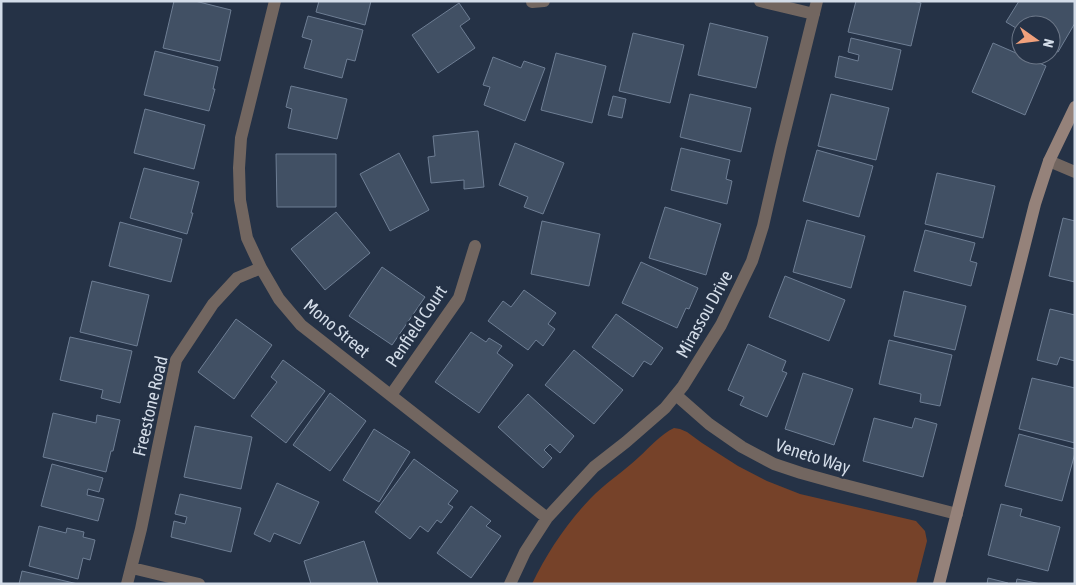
<svg xmlns="http://www.w3.org/2000/svg" width="1076" height="585" font-family="'Asap Condensed',sans-serif">
  <rect width="100%" height="100%" fill="#253246"/>
  <path fill="#764229" d="M674 428 680 429 687 432 702 443 738 466 767 481 800 494 916 521 925 531 927 541 916 584H532C547 553 566 524 590 499 604 484 623 472 639 457 650 447 661 434 674 428Z"/>
  <path fill="#415064" stroke="#6e7e94" d="M174 1H195L231 10 220 61 163 48Z
    M319 1H371L365 25 316 12Z
    M856 1H913L921 3 911 46 848 32Z
    M1019 1H1075V23L1058 52 1051 49V25H1021V31L1006 22Z
    M459 3 470 19 460 26 475 48 438 73 412 35Z
    M308 16 363 30 355 61 347 59 342 78 304 68 312 40 302 37Z
    M710 23 768 37 756 88 698 75Z
    M633 33 684 45 670 103 619 91Z
    M851 38 901 50 892 90 835 77 839 56 858 61 859 55 848 52Z
    M993 43 1046 66 1025 115 972 92Z
    M155 51 218 67 213 89H215L209 111 144 95Z
    M556 53 606 66 592 123 541 110Z
    M493 57 521 68 524 61 545 68 525 121 484 105 490 87 483 85Z
    M291 86 347 99 337 139 288 128 292 109 286 107Z
    M690 94 751 108 741 152 680 137Z
    M831 94 889 108 876 160 818 146Z
    M613 96 626 99 622 118 608 115Z
    M145 109 205 125 194 169 134 153Z
    M478 131 484 187 464 189V180L431 183 428 157 435 156 433 136Z
    M515 143 564 163 543 214 524 207 528 197 499 185Z
    M681 148 730 160 726 179 732 181 727 204 671 190Z
    M817 150 873 166 859 217 803 201Z
    M399 153 429 210 390 231 360 174Z
    M276 154H336V207H277Z
    M144 168 199 182 191 213H193L187 234 130 218Z
    M937 173 995 186 983 238 925 224Z
    M665 207 721 224 706 275 649 258Z
    M336 212 370 253 325 290 291 249Z
    M1063 218 1075 221V282L1049 276Z
    M807 220 865 236 851 288 793 272Z
    M542 221 600 234 589 286 531 274Z
    M120 222 182 239 171 282 109 266Z
    M925 230 975 243 970 261 977 263 971 286 914 271Z
    M641 262 698 288 689 309 686 308 677 328 622 303Z
    M382 267 425 297 392 345 349 316Z
    M785 276 845 300 829 341 769 317Z
    M92 281 149 295 137 346 80 332Z
    M524 290 556 313 548 324 555 329 543 346 536 340 528 350 488 321 503 301 511 307Z
    M904 291 966 306 955 350 894 336Z
    M1050 309 1075 315V361L1060 357 1057 365 1037 360Z
    M616 314 663 348 651 365 644 361 633 377 592 347Z
    M236 319 272 345 234 399 198 372Z
    M471 332 486 342 489 338 502 346 497 353 513 365 479 413 435 382Z
    M70 337 132 351 120 403 101 398 103 390 60 380Z
    M889 340 952 355 940 406 920 402 921 394 879 384Z
    M748 344 786 361 782 371 787 373 767 417 740 405 744 397 728 390Z
    M574 350 623 390 594 424 545 385Z
    M283 360 325 391 286 443 251 416 277 382 271 377Z
    M803 373 853 389 834 445 785 429Z
    M1032 378 1075 388V443L1019 429Z
    M330 393 366 421 330 471 293 445Z
    M528 394 574 436 560 453 550 444 544 450 552 458 543 468 498 427Z
    M53 413 96 423 97 415 120 420 113 451H111L106 472 43 457Z
    M874 418 912 428 915 418 937 424 923 477 863 461Z
    M195 426 252 437 241 489 184 477Z
    M374 429 410 452 379 502 343 480Z
    M1019 434 1075 449V453L1062 501 1005 486Z
    M414 459 458 491 448 504 453 507 441 523 437 520 428 532 420 526 410 539 375 512Z
    M52 464 103 478 99 492 88 489 87 495 104 499 98 521 41 506Z
    M277 483 319 502 300 544 274 533 270 542 254 534Z
    M180 494 241 508 231 552 171 537 174 521 185 524 187 517 175 514Z
    M1001 504 1022 509 1020 516 1060 527 1048 571 988 555Z
    M471 506 491 521 486 526 501 536 471 578 437 553Z
    M39 526 66 533 67 528 84 532 83 537 95 540 90 560 83 558 78 579 29 566Z
    M364 541 378 584H311L304 561Z
    M22 571 78 584H19Z
    M988 578 1008 583V584H987Z
    M1017 579 1041 584H1016Z"/>
  <g fill="none" stroke-linecap="round" stroke-linejoin="round">
    <path stroke="#726660" stroke-width="12" d="M275 1 241 138 239 168 240 200 247 238 261 268 279 299 301 325 547 518
      M760 1 814 14
      M532 2 544 1
      M1049 161 1075 172
      M391 395 459 298 475 246
      M676 395 709 424 742 447 774 464 801 473 837 483 957 514
      M132 568 199 584
      M127 584 141 529 176 360 213 304 237 278 261 268
      M510 584 525 552 547 518 594 467 626 442 665 408 683 386 721 325 752 261 763 226 781 147 817 1"/>
    <path stroke="#95827a" stroke-width="12" d="M939 584 1035 204 1049 161 1075 107"/>
  </g>
  <g text-anchor="middle" dominant-baseline="central" stroke-width="5" stroke-linejoin="round" paint-order="stroke">
    <g font-size="18" fill="#d3dce8" stroke="#253246">
      <text transform="translate(704 314) rotate(-61)">Mirassou Drive</text>
      <text transform="translate(416 326) rotate(-56)">Penfield Court</text>
      <text transform="translate(337 328) rotate(40)">Mono Street</text>
      <text transform="translate(150 406) rotate(-77)">Freestone Road</text>
      <text transform="translate(813 456) rotate(18)">Veneto Way</text>
    </g>
  </g>
  <rect width="1076" height="585" fill="none" stroke="#d3dce8" stroke-width="5"/>
  <g transform="translate(1036 40) rotate(104)"><circle r="24" fill="#253246" stroke="#6b7687"/>
  <path d="M0-4L9 19L0 12L-9 19Z" fill="#f1a17c"/>
  <text y="-8" font-size="14" font-weight="bold" text-anchor="middle" fill="#d3dce8">N</text>
  </g>
</svg>
